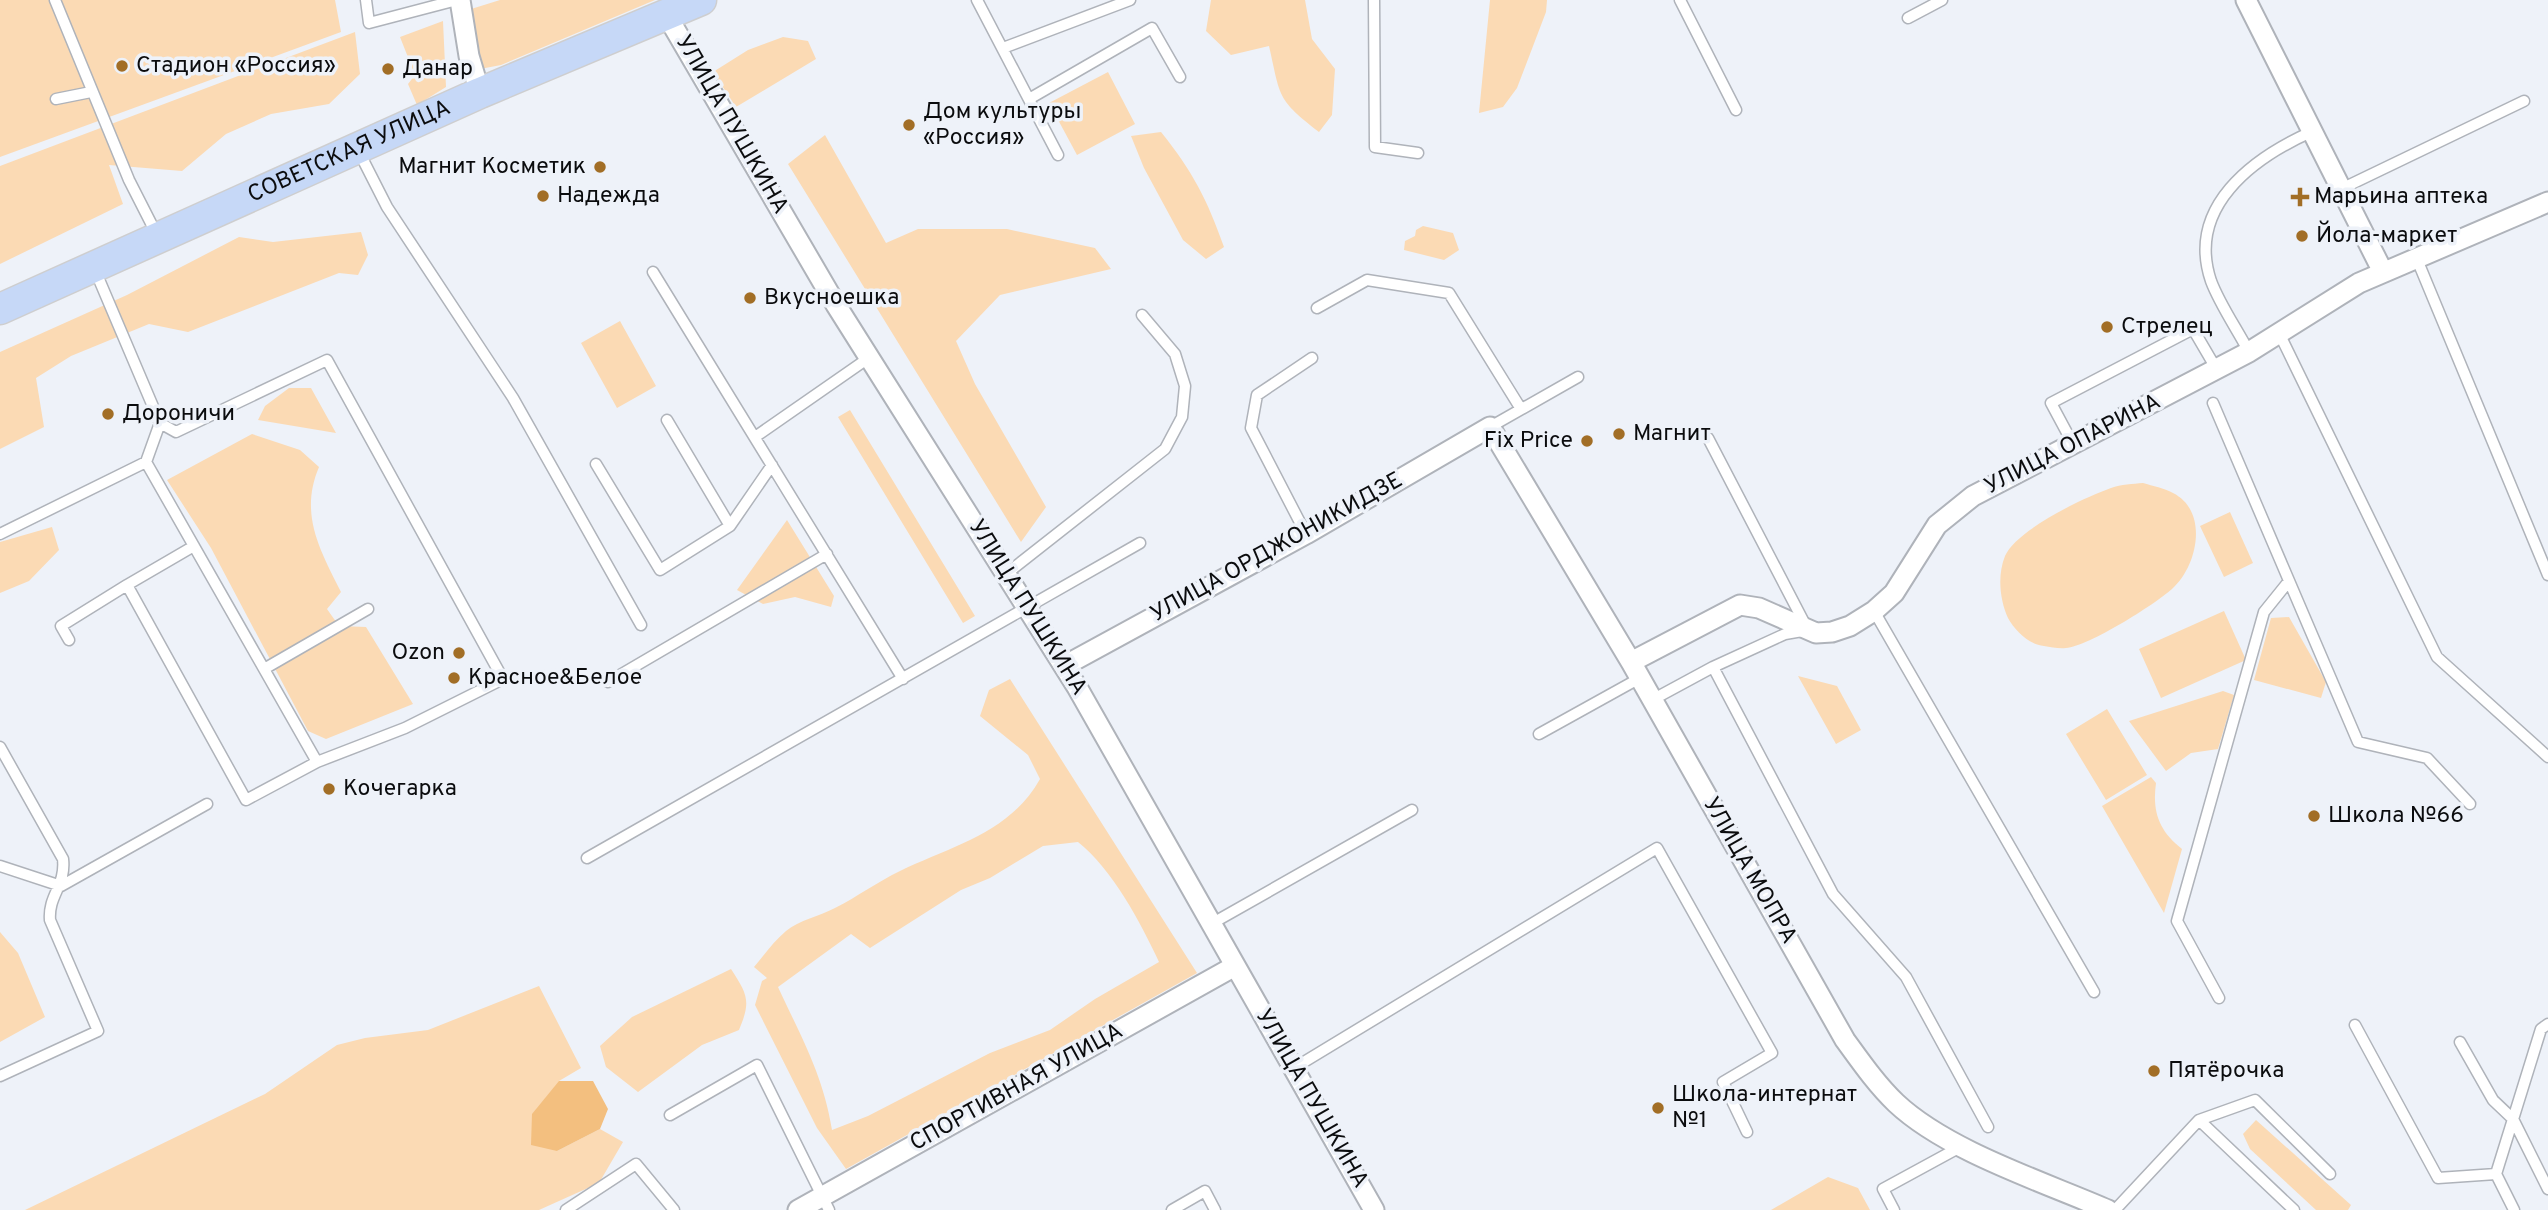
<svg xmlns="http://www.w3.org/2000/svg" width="2548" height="1210" font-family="Overpass,sans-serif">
  <rect width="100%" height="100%" fill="#eef2f9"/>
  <path fill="#fbdab4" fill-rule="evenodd" d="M0 0H335L341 32 0 157Z
    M500 0H655L501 65 480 69 468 10Z
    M1211 0H1305L1312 39 1335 69 1332 115 1319 132C1276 98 1281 98 1269 46L1231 55 1206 31Z
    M1490 0H1547L1546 12 1517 88 1503 107 1479 113Z
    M443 21 446 87 417 105 408 84 415 75 400 37Z
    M355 32 360 74 329 104 271 114 226 134 182 171 109 165 123 204 0 264V166Z
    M783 37 808 41 816 59 736 107 713 72 748 50Z
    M1108 72 1135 124 1077 155 1049 103Z
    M1161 132C1193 172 1207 199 1224 247L1206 259 1183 240 1144 168 1131 136Z
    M825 135 886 243 918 229H1007L1095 248 1111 269 1000 295 956 341 975 384 1046 507 1021 542 788 164Z
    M1423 226 1453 233 1459 250 1444 260 1404 250 1405 241 1415 236 1416 230Z
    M361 232 368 255 358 275 339 273 188 332 149 324 71 356 36 378 44 427 0 449V352L127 295 239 237 273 242Z
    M620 321 656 386 617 408 581 343Z
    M289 388H311L336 433 258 420 265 406Z
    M850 410 975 616 963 623 838 417Z
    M252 434 300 450 319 467C299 514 320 550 341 592L327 609 339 626 366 627 413 704 326 739 308 731 211 548 167 480Z
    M2143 483C2153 486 2164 488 2173 493 2209 511 2198 566 2172 589 2154 605 2089 646 2066 648 2059 649 2051 647 2044 646 2030 645 2015 631 2008 618 2000 600 1997 576 2005 556 2016 530 2085 497 2111 488 2121 484 2133 484 2143 483Z
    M2230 512 2253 563 2224 577 2200 526Z
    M787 520 834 596 831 607 795 597 763 604 737 590Z
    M52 527 59 550 29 581 0 593V542Z
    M2224 611 2246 660 2161 698 2139 649Z
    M2289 617 2326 682 2321 698 2254 680 2271 618Z
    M1798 676 1837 686 1861 730 1836 744Z
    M1010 679 1197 973 846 1169 817 1128 755 1005 762 981 767 978 754 967C764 955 774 941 786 931 799 920 820 916 835 908 857 897 877 882 900 871 952 846 1010 833 1040 779L1028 755 980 716 989 690ZM1078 842C1113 870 1140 922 1159 962L1095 999 1050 1030 990 1053 868 1116 832 1130C823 1074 801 1037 778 987L851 934 870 948 961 890 990 878 1043 846Z
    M2223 691 2234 695 2218 749 2191 753 2166 771 2129 721Z
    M2107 709 2147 775 2106 800 2066 734Z
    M2151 777 2156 783C2152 812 2159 831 2182 849L2164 913 2102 806Z
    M0 932 18 953 45 1017 0 1042Z
    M731 969C748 995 751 1001 739 1030L702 1045 638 1092 606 1067 600 1046 632 1017Z
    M539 986 581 1068 559 1081 557 1151 600 1129 623 1142 599 1183 539 1210H25L265 1094 337 1045 365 1038 428 1030Z
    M2256 1120 2351 1205 2348 1210H2316L2250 1149 2243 1134Z
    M1828 1177 1858 1188 1870 1210H1771Z"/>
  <path fill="#f3bf7f" d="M559 1081H593L608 1109 600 1129 557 1151 531 1145 532 1114Z"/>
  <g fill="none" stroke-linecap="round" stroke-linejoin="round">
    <defs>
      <path id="lane" d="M55 0 129 180 157 235
        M366 0 369 23 457 0
        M977 0 1058 155
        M1374 0 1375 147 1418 153
        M1680 0 1736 110
        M1908 18 1942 0
        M1003 48 1130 0
        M56 99 91 92
        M1029 99 1152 28 1180 77
        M359 152 387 207 513 398 641 625
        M2341 189 2524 101
        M2416 257 2548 575
        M653 272 903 679
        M1317 308 1367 280 1449 293 1521 409
        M2280 335 2437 657 2548 757
        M2249 352C2237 329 2220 305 2211 281 2186 207 2253 158 2311 132
        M2213 403 2358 742 2427 758 2470 804
        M667 420 730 526
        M1490 427 1578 377
        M755 437 870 357
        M1708 438 1808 630 1785 634 1713 667
        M2073 444 2051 403 2193 329 2217 370
        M146 462 317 762 405 728 503 679 327 360 176 432 160 423
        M596 464 660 570 730 526 772 465
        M0 534 146 462 160 423 95 270
        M1306 534 1251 428 1257 395 1312 358
        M194 546 127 585 246 800 317 762
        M1006 574 1165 449 1182 417 1185 386 1175 354 1142 315
        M1874 611 2094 992
        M69 640 61 626 127 585
        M264 669 368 609
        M608 682 827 554
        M1652 700 1713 667 1833 894 1906 977 1988 1127
        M1539 734 1640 678
        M0 747 63 859C66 886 48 895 50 920L98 1031 0 1076
        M587 858 1140 543
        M0 866 61 886 207 804
        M1211 924 1412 810
        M2219 998 2177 921 2264 612 2289 581
        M2355 1025 2438 1178 2496 1174
        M2460 1042 2493 1100 2513 1119 2548 1189
        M1294 1068 1657 848 1772 1053 1723 1082 1747 1132
        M670 1115 757 1065 829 1210
        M2199 1120 2255 1100 2330 1174
        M566 1210 636 1164 674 1210
        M1172 1210 1205 1191 1215 1210
        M1894 1210 1883 1189 1962 1146
        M2115 1210 2199 1120 2294 1210
        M2514 1210 2496 1174 2541 1029 2548 1024"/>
      <path id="street" d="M460 0 469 56 480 93
        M2246 0 2383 272
        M666 14 836 305 1077 687 1374 1210
        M1631 662 1740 605 1759 608 1816 633 1832 632 1850 626 1874 611 1894 593 1937 525 1973 496 2249 352 2359 283 2548 202
        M1064 666 1306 534 1490 427 1631 662 1845 1040C1861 1062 1877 1085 1896 1103 1947 1151 2044 1182 2108 1210
        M798 1210 1235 966"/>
      <g id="primary">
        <path id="s1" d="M0 309 480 93 701 0"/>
      </g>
    </defs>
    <use href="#lane" stroke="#afb3ba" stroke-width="13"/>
    <use href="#street" stroke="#afb3ba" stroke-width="23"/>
    <use href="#primary" stroke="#cececf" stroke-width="33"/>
    <use href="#lane" stroke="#fff" stroke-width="10"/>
    <use href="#street" stroke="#fff" stroke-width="19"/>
    <use href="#primary" stroke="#c6d8f7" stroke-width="30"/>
  </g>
  <g fill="#a26e26" stroke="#eef2f9" stroke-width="2.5">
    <circle cx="122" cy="66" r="7"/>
    <circle cx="388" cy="69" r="7"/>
    <circle cx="909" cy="125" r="7"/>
    <circle cx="600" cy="167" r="7"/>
    <circle cx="543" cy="196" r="7"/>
    <path d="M2296.5 186.5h7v7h7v7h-7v7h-7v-7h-7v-7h7z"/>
    <circle cx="2302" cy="236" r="7"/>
    <circle cx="750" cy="298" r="7"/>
    <circle cx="2107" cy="327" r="7"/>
    <circle cx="108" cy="414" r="7"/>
    <circle cx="1619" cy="434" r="7"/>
    <circle cx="1587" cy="441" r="7"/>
    <circle cx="459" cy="653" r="7"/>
    <circle cx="454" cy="678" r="7"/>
    <circle cx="329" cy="789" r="7"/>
    <circle cx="2314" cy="816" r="7"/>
    <circle cx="2154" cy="1071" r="7"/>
    <circle cx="1658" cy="1108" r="7"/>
  </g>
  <g text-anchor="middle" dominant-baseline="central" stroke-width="7" stroke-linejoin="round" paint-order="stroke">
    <g font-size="23" fill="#0b0c0e" stroke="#eef2f9" text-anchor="start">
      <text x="136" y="66">Стадион «Россия»</text>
      <text x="402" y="69">Данар</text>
      <text x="923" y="112">Дом культуры<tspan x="923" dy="26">«Россия»</tspan></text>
      <text x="586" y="167" text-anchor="end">Магнит Косметик</text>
      <text x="557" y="196">Надежда</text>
      <text x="2314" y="197">Марьина аптека</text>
      <text x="2316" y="236">Йола-маркет</text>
      <text x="764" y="298">Вкусноешка</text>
      <text x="2121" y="327">Стрелец</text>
      <text x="122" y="414">Дороничи</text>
      <text x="1633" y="434">Магнит</text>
      <text x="1573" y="441" text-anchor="end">Fix Price</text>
      <text x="445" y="653" text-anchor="end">Ozon</text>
      <text x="468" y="678">Красное&amp;Белое</text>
      <text x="343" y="789">Кочегарка</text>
      <text x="2328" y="816">Школа №66</text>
      <text x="2168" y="1071">Пятёрочка</text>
      <text x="1672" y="1095">Школа-интернат<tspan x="1672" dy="26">№1</tspan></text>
    </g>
    <g font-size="23" fill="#0b0c0e" stroke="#eef2f9">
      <text transform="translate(731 125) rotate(60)">УЛИЦА ПУШКИНА</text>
      <text stroke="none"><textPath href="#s1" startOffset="383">СОВЕТСКАЯ УЛИЦА</textPath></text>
      <text transform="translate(2073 445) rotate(-27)">УЛИЦА ОПАРИНА</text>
      <text transform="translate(1277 548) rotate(-29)">УЛИЦА ОРДЖОНИКИДЗЕ</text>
      <text transform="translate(1027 608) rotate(58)">УЛИЦА ПУШКИНА</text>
      <text transform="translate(1749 871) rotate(60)">УЛИЦА МОПРА</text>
      <text transform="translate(1017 1088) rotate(-29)">СПОРТИВНАЯ УЛИЦА</text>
      <text transform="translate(1311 1099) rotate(60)">УЛИЦА ПУШКИНА</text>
    </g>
  </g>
</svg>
